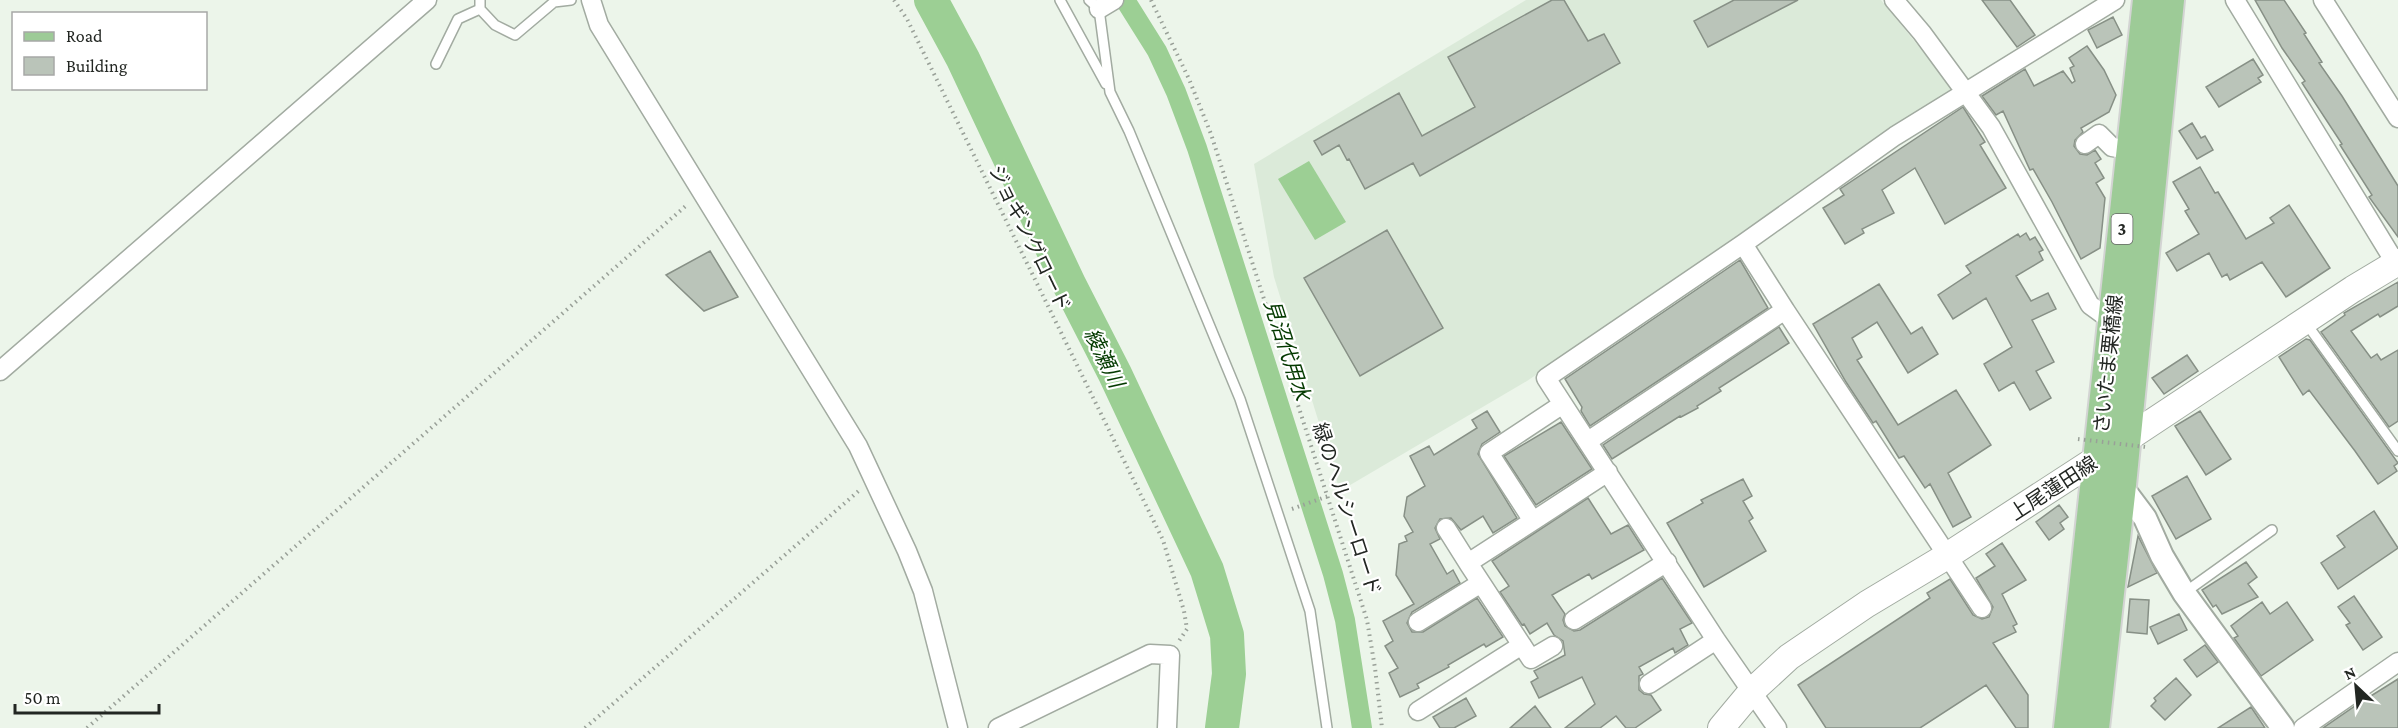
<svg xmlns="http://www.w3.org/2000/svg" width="2398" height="728" font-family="'Crimson Pro','Noto Sans JP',serif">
  <rect width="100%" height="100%" fill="#ecf5ea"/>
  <path fill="#dbead9" d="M1526 0H1881L1955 91 1527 381 1340 491 1274 277 1254 164Z"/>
  <path fill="#9ccf94" d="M1309 161 1346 222 1315 240 1278 179Z"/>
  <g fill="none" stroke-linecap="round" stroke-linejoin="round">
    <path stroke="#9ccf94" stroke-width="20" d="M1125 0 1157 51 1176 92 1197 148 1333 574 1345 620 1362 728"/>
    <path stroke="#9ccf94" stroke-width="34" d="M931 0 963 59 1069 284 1115 374 1207 570 1227 635 1229 674 1222 728"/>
  </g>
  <path fill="#bac4b9" stroke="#879086" stroke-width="1.5" d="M1552 0H1564L1588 41 1604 34 1620 63 1420 176 1413 163 1365 189 1349 159 1347 160 1339 145 1322 155 1314 141 1399 93 1422 136 1475 107 1448 57Z
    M1734 0H1798L1708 47 1694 21Z
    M1982 0H2010L2035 35 2017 47Z
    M2255 0H2284L2306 33 2304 34 2322 62 2319 63 2342 96 2398 186V237L2369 197 2372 195 2340 145 2342 144 2302 83 2305 81 2282 48Z
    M2113 17 2122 35 2097 48 2088 30Z
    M2087 46 2104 70 2116 95 2109 112 2081 128 2083 132 2075 140 2074 146 2080 154 2087 155 2095 150 2101 159 2095 163 2104 178 2096 183 2105 198 2100 248 2081 259 2052 202 2033 169 2030 170 2003 111 1996 115 1982 96 2025 69 2034 86 2063 71 2072 83 2075 81 2070 68 2074 66 2069 58Z
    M2253 59 2263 75 2258 78 2261 82 2219 107 2206 87Z
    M1963 107 1985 142 1980 145 2006 188 1945 224 1915 168 1882 190 1894 213 1862 229 1864 233 1845 244 1823 208 1844 195 1840 189Z
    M2192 123 2201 138 2205 136 2213 150 2197 159 2179 131Z
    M2200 167 2215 193 2218 192 2246 239 2274 223 2270 218 2289 205 2330 268 2286 297 2262 262 2230 280 2227 274 2222 277 2209 253 2177 271 2166 253 2199 234 2185 211 2189 209 2173 182Z
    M1387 230 1443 328 1360 376 1304 278Z
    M2026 233 2030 240 2035 237 2043 250 2039 252 2043 260 2016 276 2031 301 2048 293 2056 309 2032 320 2054 362 2036 371 2051 398 2030 410 2014 382 1999 391 1984 364 2012 347 1986 298 1953 319 1938 295 1971 273 1966 266 2018 234 2020 237Z
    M710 251 738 297 704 311 666 275Z
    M1740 260 1768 308 1590 426 1581 411 1582 407 1565 379Z
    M2398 282V306L2380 317 2378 314 2351 331 2371 358 2377 354 2381 360 2398 350V421L2389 427 2321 332 2345 315 2344 313Z
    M1879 284 1911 334 1922 327 1938 354 1908 373 1877 322 1852 338 1862 357 1857 360 1898 425 1956 390 1991 445 1948 473 1971 517 1953 527 1930 484 1925 488 1904 456 1899 458 1876 421 1873 423 1846 382 1813 324Z
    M1779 327 1789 343 1719 388 1721 391 1697 406 1698 408 1681 417 1680 416 1612 459 1603 445Z
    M2306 339 2310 340 2398 463 2394 466 2397 471 2378 484 2355 451 2309 390 2303 395 2279 357Z
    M2187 355 2198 371 2164 394 2152 378Z
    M1487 411 1500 432 1482 444 1478 454 1517 518 1493 533 1483 516 1461 530 1451 518 1440 519 1435 528 1440 539 1430 544 1447 574 1453 570 1460 583 1412 612 1407 623 1412 632H1423L1477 598 1503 637 1486 647 1484 644 1448 665 1449 667 1417 684 1419 688 1400 697 1389 673 1398 668 1385 646 1393 641 1383 621 1414 604 1396 575 1399 544 1407 541 1405 536 1413 532 1404 516 1407 497 1425 486 1410 456 1429 446 1434 455 1477 428 1472 420Z
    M2200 411 2231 459 2206 475 2175 426Z
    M1561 422 1592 469 1536 505 1504 456Z
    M2187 476 2211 519 2176 539 2152 496Z
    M1743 479 1752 496 1743 501 1753 518 1749 521 1766 551 1704 587 1667 523 1703 503 1701 500Z
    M1588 498 1611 534 1628 525 1644 550 1592 579 1589 574 1552 595 1565 614 1563 620 1565 626 1574 631 1580 630 1662 578 1692 623 1680 629 1688 645 1675 653 1673 648 1639 667 1643 674 1639 676V690L1644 694 1651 695 1661 710 1635 728H1626L1616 716 1600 728H1565L1595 704 1582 677 1539 698 1531 682 1538 678 1534 671 1565 655 1563 641 1554 635 1547 623 1530 634 1524 624 1522 625 1500 592 1509 586 1492 561Z
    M2059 505 2068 517 2060 523 2064 529 2049 540 2036 522Z
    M2374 511 2398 548 2338 589 2321 563 2345 547 2337 536Z
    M2138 536 2157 573 2128 587Z
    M2002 543 2026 580 2002 594 2017 624 2013 626 2016 632 1993 643 2028 695V728H2016L1986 685 1920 728H1826L1798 685 1930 598 1927 593 1950 579 1973 615 1982 619 1989 617 1993 607 1976 578 1995 566 1986 554Z
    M2246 562 2257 577 2248 584 2258 597 2222 614 2216 605 2213 607 2202 590Z
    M2354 596 2382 637 2363 650 2346 625 2350 623 2338 607Z
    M2130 599 2149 600 2147 634 2127 632Z
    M2262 602 2270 614 2287 602 2313 640 2261 676 2234 638 2238 636 2231 626Z
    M2179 614 2187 630 2158 644 2150 627Z
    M2205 645 2218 662 2197 677 2184 660Z
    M2176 678 2191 695 2165 720 2151 706 2156 701 2154 698Z
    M2398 679V728H2323L2358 704Z
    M1466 698 1476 716 1454 728H1440L1433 717Z
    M1535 706 1551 728H1510Z
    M2251 707 2265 728H2218Z"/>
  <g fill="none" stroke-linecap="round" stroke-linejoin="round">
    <defs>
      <path id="service" d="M480 0V9L495 25 515 35 554 2 571 0
        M1060 0 1106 84
        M1089 0 1099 9 1110 92 1129 131 1240 399 1310 611 1327 728
        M436 64 458 19 480 9
        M2306 323 2398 451
        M2184 593 2272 530"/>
      <path id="minor" d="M591 0 599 25 858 446 907 551 923 591 958 728
        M1894 0 1922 33 1991 127 2090 305 2112 321
        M2235 0 2396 264
        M2323 0 2398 118
        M1099 9 1114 0
        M2085 144 2099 134 2112 147 2130 150
        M1785 310 1982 608
        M0 371 427 0
        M1563 404 1489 453 1533 521 1608 472
        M1588 441 1785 310 1743 244
        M1533 521 1468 563 1531 659 1553 646
        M1446 528 1468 563
        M1574 620 1667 562
        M1418 622 1481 583
        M1649 684 1716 640
        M1418 711 1522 645
        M998 728 1150 654 1170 655 1167 728
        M1777 728 1716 640 1546 378 1743 244 1895 136 2115 0
        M2303 728 2398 662"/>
      <path id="tertiary" d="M2115 478 2145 518 2162 556 2184 593 2283 728"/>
      <path id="secondary" d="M1721 728 1751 692 1789 657 1867 604 1947 556 2098 458 2353 289 2398 262"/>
      <path id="primary" d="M2068 728 2147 0
        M2095 728 2122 485 2170 0"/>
    </defs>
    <use href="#service" stroke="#a2aba1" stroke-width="12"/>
    <use href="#minor" stroke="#a2aba1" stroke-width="21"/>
    <use href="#tertiary" stroke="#a2aba1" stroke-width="26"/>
    <use href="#secondary" stroke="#a2aba1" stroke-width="28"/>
    <use href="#primary" stroke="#d3d4d3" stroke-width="32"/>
    <path stroke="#99a098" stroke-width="4" stroke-dasharray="1.5 4.5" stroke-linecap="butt" d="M894 0 907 19 1163 540 1184 611 1187 629 1179 641
      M1151 0 1189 79 1211 134 1367 620 1375 668 1382 728
      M1292 509 1328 496
      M87 728 688 204
      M585 728 861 489"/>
    <use href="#service" stroke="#fff" stroke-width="9"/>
    <use href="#minor" stroke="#fff" stroke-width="18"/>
    <use href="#tertiary" stroke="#fff" stroke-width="22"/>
    <use href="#secondary" stroke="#fff" stroke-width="26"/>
    <use href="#primary" stroke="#9dcb97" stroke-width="28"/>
    <path stroke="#99a098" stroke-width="4" stroke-dasharray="1.5 4.5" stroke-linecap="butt" d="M2078 439 2146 447"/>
  </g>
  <g text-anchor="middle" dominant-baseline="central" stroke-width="4.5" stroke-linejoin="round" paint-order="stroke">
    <rect fill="#fff" stroke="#646764" stroke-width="1.5" x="2111.5" y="214" width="21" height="30" rx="4.5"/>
    <g font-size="18" font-weight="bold" fill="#222622">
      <text x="2122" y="229">3</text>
    </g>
    <g font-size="20" fill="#222622" stroke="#fff">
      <text transform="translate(1030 238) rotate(64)">ジョギングロード</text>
      <text transform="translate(2108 364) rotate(-84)">さいたま栗橋線</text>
      <text transform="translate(2053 488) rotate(-33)">上尾蓮田線</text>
      <text transform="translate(1347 509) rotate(72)">緑のヘルシーロード</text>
    </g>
    <g font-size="21" font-style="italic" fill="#043a00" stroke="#fff">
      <text transform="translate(1287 350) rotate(72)">見沼代用水</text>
      <text transform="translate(1104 358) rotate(64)">綾瀬川</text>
    </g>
  </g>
  <rect x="12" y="12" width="195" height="78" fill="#ffffff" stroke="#a7a8a7" stroke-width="1.5"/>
  <rect x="24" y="32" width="30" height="9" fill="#9dcb97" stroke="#a7a8a7" stroke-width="1.5"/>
  <text x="66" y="42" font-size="18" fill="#222622">Road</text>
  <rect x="24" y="57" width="30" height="18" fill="#bac4b9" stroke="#a7a8a7" stroke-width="1.5"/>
  <text x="66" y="72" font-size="18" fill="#222622">Building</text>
  <g transform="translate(2356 686) rotate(334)" stroke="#ffffff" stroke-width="4.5" paint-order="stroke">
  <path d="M0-4.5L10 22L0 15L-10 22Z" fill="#222622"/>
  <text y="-9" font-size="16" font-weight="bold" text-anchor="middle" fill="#222622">N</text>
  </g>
  <path d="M15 704v9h144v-9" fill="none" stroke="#222622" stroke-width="3"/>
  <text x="24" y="704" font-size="18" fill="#222622" stroke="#ffffff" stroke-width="4.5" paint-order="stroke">50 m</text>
</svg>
